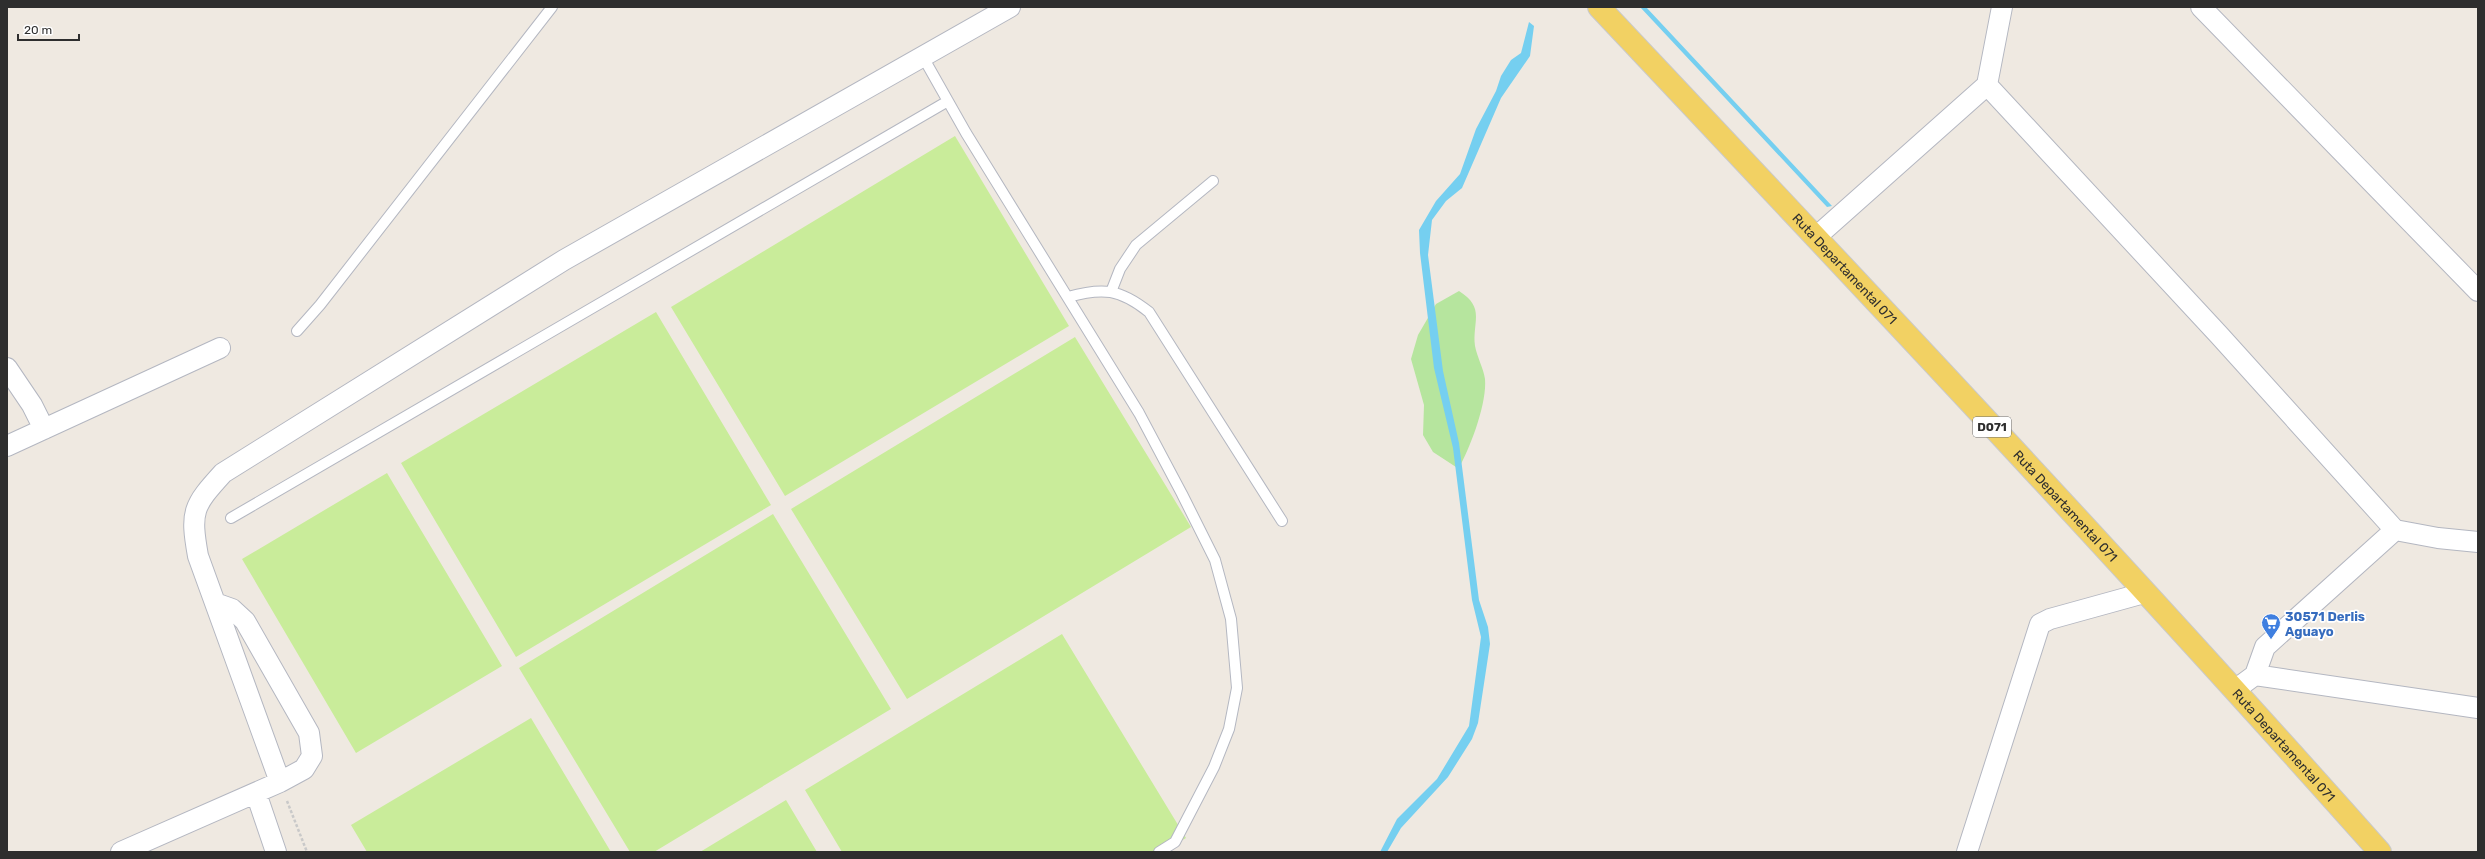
<svg xmlns="http://www.w3.org/2000/svg" width="2485" height="859" font-family="Rubik,sans-serif">
  <rect width="100%" height="100%" fill="#efe9e1"/>
  <path fill="#b6e59e" d="M1459 291C1486 308 1472 322 1475 346 1477 357 1483 367 1485 379 1487 402 1472 443 1461 464L1456 467 1433 452 1423 435 1424 405 1411 359 1418 335 1436 304Z"/>
  <path fill="#c9ec9a" d="M955 136 1069 326 785 496 671 307Z
    M656 312 771 505 516 657 401 463Z
    M1075 337 1191 527 907 699 791 509Z
    M387 473 502 666 356 753 242 559Z
    M773 514 891 709 654 852H630L519 668Z
    M1062 634 1186 838 1162 852H842L805 790Z
    M531 718 611 852H367L351 825Z
    M786 800 817 852H700Z"/>
  <path fill="#75cff0" d="M1640 7H1646L1832 206 1827 207Z
    M1529 22 1534 26 1530 56 1501 98 1462 188 1446 201 1432 220 1428 255 1443 371 1459 443 1479 600 1488 627 1490 644 1478 723 1472 739 1448 777 1401 828 1387 852H1380L1397 819 1437 779 1469 726 1481 637 1472 600 1453 448 1434 368 1420 253 1419 230 1436 201 1460 174 1476 129 1496 91 1501 76 1511 60 1521 53Z"/>
  <g fill="none" stroke-linecap="round" stroke-linejoin="round">
    <defs>
      <path id="service" d="M923 57 966 133 1139 413 1182 494 1215 560 1231 619 1237 688 1229 729 1214 767 1175 842 1159 852
        M1111 292 1120 269 1136 245 1213 181
        M1068 297C1103 287 1120 289 1149 312L1282 521
        M297 331 320 305 552 7
        M231 518 948 101"/>
      <path id="minor" d="M2201 7 2478 291
        M1987 85 2219 335 2395 530 2438 538 2478 542
        M1816 237 1987 85 2002 7
        M7 368 32 405 44 429
        M7 446 220 348
        M2255 675 2265 647 2395 530
        M2236 689 2255 675 2478 708
        M280 782 198 556C190 511 193 506 223 473L564 260 1010 7
        M256 793 276 852
        M121 852 280 782 304 769 312 756 309 733 245 621 232 609 215 603
        M1967 852 2040 624 2050 619 2144 593"/>
      <g id="primary">
        <path id="s1" d="M1599 7C1862 286 2125 565 2380 852"/>
      </g>
    </defs>
    <use href="#service" stroke="#b4b7c1" stroke-width="12"/>
    <use href="#minor" stroke="#b4b7c1" stroke-width="22"/>
    <use href="#primary" stroke="#c9c9c9" stroke-width="24"/>
    <path stroke="#c9c9c9" stroke-width="2.5" stroke-dasharray="3 2" stroke-linecap="butt" d="M287 801 307 852"/>
    <use href="#service" stroke="#fff" stroke-width="10"/>
    <use href="#minor" stroke="#fff" stroke-width="20"/>
    <use href="#primary" stroke="#f2d163" stroke-width="22"/>
  </g>
  <defs>
    <symbol id="supermarket-pin" viewBox="-11 -11 22 30"><path d="M0 17L-7.5 6A9.5 9.5 0 1 1 7.5 6Z" fill="#3f7fe0" stroke="#fff"/><path d="M-6-5.5h2.5l.6 2H6L4.5 2H-2.5L-4.4-4H-6ZM-1.5 3.2a1.3 1.3 0 1 0 .1 0ZM3 3.2a1.3 1.3 0 1 0 .1 0Z" fill="#fff"/></symbol>
  </defs>
  <g fill-rule="evenodd">
    <use href="#supermarket-pin" x="2260" y="612" width="22" height="30"/>
  </g>
  <g text-anchor="middle" dominant-baseline="central" stroke-width="3.5" stroke-linejoin="round" paint-order="stroke">
    <rect fill="#fff" stroke="#6d6d6d" stroke-width="1" x="1973" y="417" width="38" height="20" rx="3"/>
    <g font-size="12" font-weight="bold" fill="#2e2e2e">
      <text x="1992" y="427">D071</text>
    </g>
    <g font-size="13" fill="#2e2e2e" stroke="#fff">
      <text stroke="none"><textPath href="#s1" startOffset="359">Ruta Departamental 071</textPath></text>
      <text stroke="none"><textPath href="#s1" startOffset="683">Ruta Departamental 071</textPath></text>
      <text stroke="none"><textPath href="#s1" startOffset="1007">Ruta Departamental 071</textPath></text>
    </g>
    <g font-size="13" font-weight="bold" fill="#366cbe" stroke="#fff" text-anchor="start">
      <text x="2285" y="616">30571 Derlis<tspan x="2285" dy="15">Aguayo</tspan></text>
    </g>
  </g>
  <rect width="2485" height="859" fill="none" stroke="#2e2e2e" stroke-width="16"/>
  <path d="M18 34v6h61v-6" fill="none" stroke="#2e2e2e" stroke-width="2"/>
  <text x="24" y="34" font-size="12" fill="#2e2e2e" stroke="#ffffff" stroke-width="3" paint-order="stroke">20 m</text>
</svg>
